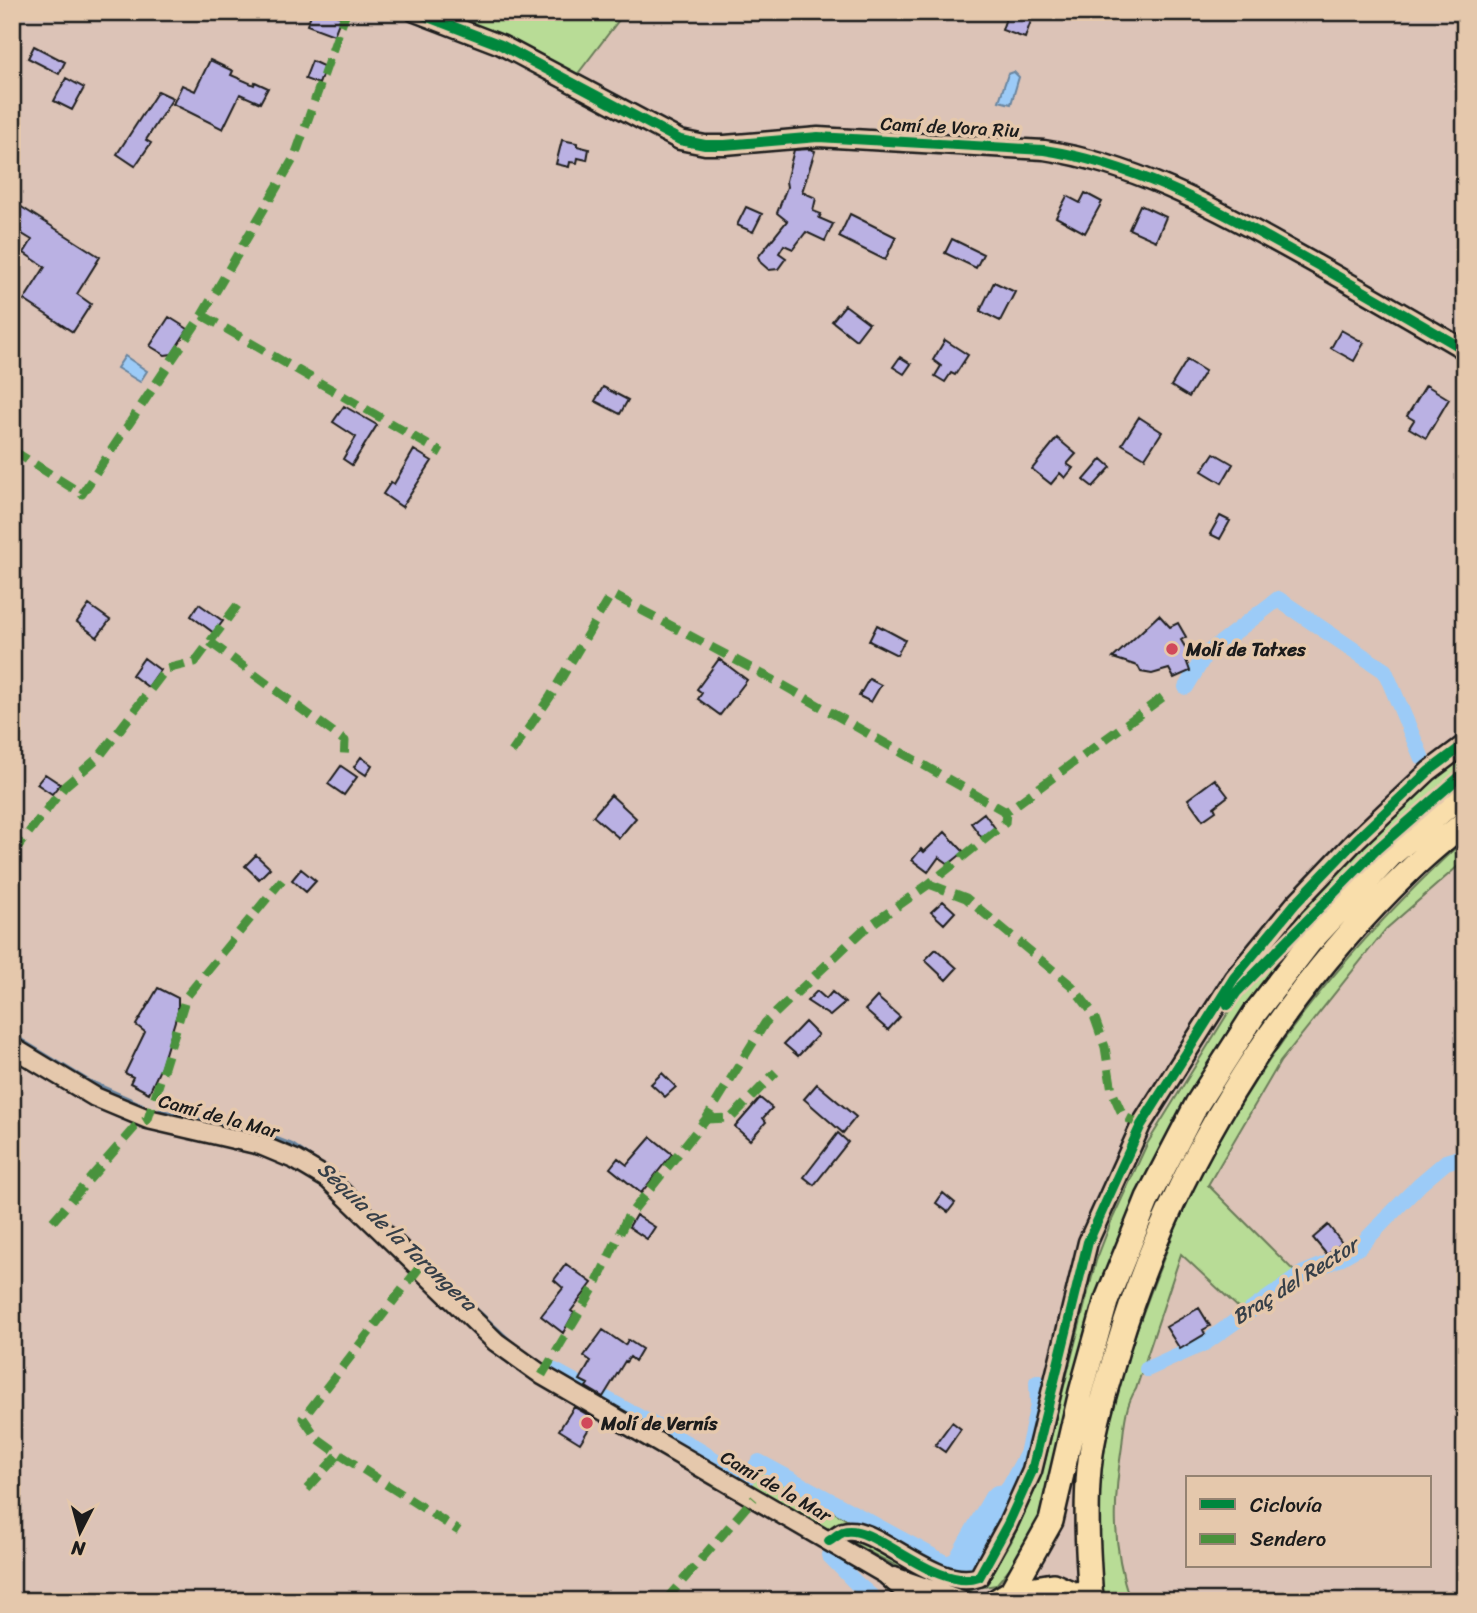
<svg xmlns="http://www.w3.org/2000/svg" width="1477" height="1613" font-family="Sriracha,sans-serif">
  <rect width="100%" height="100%" fill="#dcc3b7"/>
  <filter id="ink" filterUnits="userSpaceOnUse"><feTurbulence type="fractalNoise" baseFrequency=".0143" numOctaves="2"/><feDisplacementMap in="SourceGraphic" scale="14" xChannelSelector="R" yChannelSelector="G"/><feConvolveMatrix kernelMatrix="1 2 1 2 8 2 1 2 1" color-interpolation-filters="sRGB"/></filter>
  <g filter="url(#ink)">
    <path fill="#b8dc96" stroke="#6a7c59" stroke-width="2" d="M422 12H625L573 80Z
      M1465 751V768L1374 848 1234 991 1232 989C1305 905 1376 819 1465 751Z
      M1465 839V860L1386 929 1280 1062 1208 1185 1297 1274 1243 1312 1181 1254 1136 1389C1125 1406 1124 1426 1122 1446 1113 1504 1112 1544 1130 1601H1108C1094 1577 1097 1514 1100 1486 1105 1423 1125 1360 1147 1302 1162 1262 1177 1222 1196 1184 1263 1050 1355 940 1465 839Z
      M1328 906 1181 1111 1142 1187 1101 1288 1084 1340 1037 1525 1022 1553 996 1585 984 1587 1011 1542 1041 1476 1096 1261 1111 1222 1147 1144 1241 992Z
      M760 1467 860 1528 832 1533 746 1488Z
      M851 1537 980 1582 971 1591C928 1587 881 1557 843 1538Z"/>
    <path fill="#9ccbf7" stroke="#69859f" stroke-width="2" d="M1014 72 1019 77 1011 104 999 101 1008 74Z
      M125 356 147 371 140 382 117 368Z"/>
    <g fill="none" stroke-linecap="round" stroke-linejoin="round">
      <path stroke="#69859f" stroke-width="4.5" d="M12 1035 86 1080 142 1105
        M160 1111 261 1133 292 1145 341 1179 401 1237
        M470 1304 512 1343"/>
      <path stroke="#9ccbf7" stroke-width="16" d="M1186 687 1205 655 1278 599 1385 671 1421 756
        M1147 1369 1205 1343 1302 1274 1338 1259 1359 1247 1420 1184 1446 1162 1465 1156
        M555 1371 692 1446 746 1479 759 1462 947 1564 956 1560 992 1497 997 1493
        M829 1555 856 1583 877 1601
        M961 1575 1027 1454 1038 1405 1037 1382"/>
    </g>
    <path fill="#bab1e3" stroke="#1c1c1c" stroke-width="2" d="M312 12H328L341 17 334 35 307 25Z
      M1008 12H1034L1025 38 1002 30Z
      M34 46 65 62 59 74 28 58Z
      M210 60 233 71 231 75 254 85 255 82 268 88 260 103 240 94 223 129 173 104 182 85 195 91Z
      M312 61 325 67 319 84 305 79Z
      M66 78 84 88 72 110 54 101Z
      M158 91 173 98 146 140 151 143 135 166 117 154Z
      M562 140 577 143V146L589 149 587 160 578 158 577 163 570 162 569 167 556 164Z
      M810 149 815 151 802 192 816 198 813 211 821 214 819 218 833 224 825 241 806 232 793 249 784 245 779 253 786 258 778 269 769 270 761 263 758 257 787 221 777 213 787 187 786 181 794 150Z
      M1085 193 1102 202 1085 233 1056 217 1067 196 1080 203Z
      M12 201 100 257 77 294 91 304 73 332 24 300 45 267 24 253 32 240 19 232 20 228 12 223Z
      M1140 205 1166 217 1156 241 1129 229Z
      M746 207 762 214 753 232 737 225Z
      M850 214 896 237 885 260 839 237Z
      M952 239 983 254 976 268 945 253Z
      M994 282 1015 292 1000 321 980 311Z
      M845 305 869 323 856 340 832 321Z
      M169 317 188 329 172 354 165 355 150 346Z
      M1341 330 1364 343 1354 361 1331 348Z
      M945 340 968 355 955 375 951 373 945 382 935 376 941 366 933 360Z
      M900 357 911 364 904 374 893 367Z
      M1187 360 1205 371 1189 397 1171 386Z
      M1426 385 1449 399 1426 438 1409 428 1414 420 1407 416Z
      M603 387 628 400 620 414 595 401Z
      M344 406 377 425 352 465 343 459 356 437 333 422Z
      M1139 417 1162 432 1145 458 1122 444Z
      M1057 438 1076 454 1067 464 1073 468 1065 478 1060 473 1051 484 1032 469Z
      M414 450 432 461 402 507 383 494 391 482 394 484Z
      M1214 453 1233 464 1222 483 1202 471Z
      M1102 459 1111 467 1093 487 1084 480Z
      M1220 516 1230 521 1220 539 1210 534Z
      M199 604 223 621 214 633 191 616Z
      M89 605 110 620 97 637 77 622Z
      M1159 615 1170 627 1178 623 1186 637 1181 640 1191 657 1186 660 1190 671 1174 678 1169 669 1152 674 1141 672 1138 666 1113 658Z
      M877 625 905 640 897 655 869 641Z
      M144 658 160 670 148 687 132 675Z
      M719 659 747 680 720 715 698 699 702 693 697 689Z
      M869 679 881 685 871 702 859 696Z
      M361 757 372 765 366 775 354 767Z
      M341 766 357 777 344 795 328 784Z
      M45 774 60 784 52 794 37 784Z
      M1215 779 1228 796 1214 807 1216 811 1203 820 1188 799Z
      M611 795 636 818 619 838 593 816Z
      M984 813 995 828 982 838 971 823Z
      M945 832 964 852 949 864 939 857 928 872 912 860 921 849 924 852Z
      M256 855 270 868 259 879 245 866Z
      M301 869 316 881 306 892 292 880Z
      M943 901 955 912 944 924 931 912Z
      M936 949 957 968 946 980 925 960Z
      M158 988 178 998V1011L161 1067 149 1093 130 1083 133 1077 125 1073 145 1032 136 1025Z
      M817 991 826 999 832 992 845 1003 830 1016 807 1001Z
      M877 997 900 1017 888 1030 865 1010Z
      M805 1022 818 1035 798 1056 784 1044Z
      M662 1073 676 1087 665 1097 651 1084Z
      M817 1084 856 1117 843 1133 804 1099Z
      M760 1098 772 1108 763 1118 766 1122 750 1140 735 1127Z
      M838 1133 848 1142 814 1185 804 1177Z
      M651 1137 672 1154 641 1193 610 1168 618 1158 627 1165Z
      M943 1193 955 1203 948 1212 936 1203Z
      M636 1215 655 1227 647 1239 629 1227Z
      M1328 1225 1342 1243 1327 1255 1313 1238Z
      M566 1264 592 1283 571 1311 574 1313 563 1333 541 1316 563 1288 554 1280Z
      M1199 1308 1210 1326 1203 1330 1205 1334 1180 1349 1166 1327Z
      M603 1330 625 1345 628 1340 642 1349 635 1361 630 1357 626 1362 625 1361 603 1397 586 1387 588 1384 580 1380 591 1361 584 1356Z
      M574 1407 595 1419 580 1443 559 1430Z
      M952 1422 961 1429 945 1452 935 1445Z"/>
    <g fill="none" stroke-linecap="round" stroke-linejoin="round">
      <defs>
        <path id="minor" d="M415 12 501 45 680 140 705 145H725L818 137 1044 150C1130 163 1210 205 1285 247 1345 280 1405 315 1465 350
          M12 1047 95 1097 119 1107 148 1119 260 1145 296 1160 328 1179 496 1342 542 1375 885 1574 916 1601
          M829 1541C833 1539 838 1534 843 1532 873 1521 935 1593 979 1577L1008 1524 1032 1471 1088 1242 1141 1125 1234 978 1295 904 1356 840 1429 771 1465 744
          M894 1577 964 1601"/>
        <path id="major" d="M1011 1592 1051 1521 1081 1392 1106 1302 1148 1198 1197 1104 1255 1013 1309 943 1391 855 1465 791
          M996 1601 1011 1592 1053 1585 1090 1601
          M1091 1601C1088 1556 1085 1513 1089 1469 1093 1429 1106 1389 1117 1350 1170 1171 1275 1001 1409 871 1427 853 1446 838 1465 822"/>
      </defs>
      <use href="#minor" stroke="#1c1c1c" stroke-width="23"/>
      <use href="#major" stroke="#1c1c1c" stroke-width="28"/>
      <use href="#minor" stroke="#e5c8ac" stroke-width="18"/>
      <use href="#major" stroke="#f9deab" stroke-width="23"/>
      <path stroke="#49923c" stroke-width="9" stroke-dasharray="18 9" stroke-linecap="butt" d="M202 315 442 453
        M12 450 82 494 202 315 295 156 346 12
        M210 642 345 741 344 762
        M512 752 550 697 609 598 615 596 781 684 1006 812
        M12 854 65 786 99 757 166 669 195 662 242 599
        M929 884 966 898 1072 986 1093 1013 1105 1047 1112 1091 1123 1116 1141 1125
        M706 1119 731 1118 776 1072
        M53 1221 135 1127 148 1119 186 997 282 880
        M419 1268 303 1418 317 1438 339 1454 459 1531
        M542 1375 596 1284 627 1218 706 1119 765 1023 862 931 929 884 1005 823 1006 812 1167 694
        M307 1489 339 1454
        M665 1601 754 1498"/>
      <defs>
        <path id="cycleway" d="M415 12 501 45 680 140 705 145H725L818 137 1044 150C1130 163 1210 205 1285 247 1345 280 1405 315 1465 350
          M1228 1005 1237 992 1377 849 1465 772
          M829 1541C833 1539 838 1534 843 1532 873 1521 935 1593 979 1577L1008 1524 1032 1471 1088 1242 1141 1125 1234 978 1295 904 1356 840 1429 771 1465 744"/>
      </defs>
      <use href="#cycleway" stroke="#e5c8ac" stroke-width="15"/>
      <use href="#cycleway" stroke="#00873e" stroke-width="10"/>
    </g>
  </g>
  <g fill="#d1495b" stroke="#e5c8ac" stroke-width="2.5">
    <circle cx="1172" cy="649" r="7"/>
    <circle cx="587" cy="1423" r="7"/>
  </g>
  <g text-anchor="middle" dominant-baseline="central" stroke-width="7" stroke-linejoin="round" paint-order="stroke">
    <g font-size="19" fill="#1c1c1c" stroke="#e5c8ac">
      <text transform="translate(950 127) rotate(3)">Camí de Vora Riu</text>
      <text transform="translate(219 1116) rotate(15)">Camí de la Mar</text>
      <text transform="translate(776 1486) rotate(30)">Camí de la Mar</text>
    </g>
    <g font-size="19" font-weight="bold" fill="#1c1c1c" stroke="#e5c8ac" text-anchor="start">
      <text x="1186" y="649">Molí de Tatxes</text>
      <text x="601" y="1423">Molí de Vernís</text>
    </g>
    <g font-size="21" font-style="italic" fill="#363f48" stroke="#e5c8ac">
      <text transform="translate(397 1236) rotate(43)">Séquia de la Tarongera</text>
      <text transform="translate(1295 1281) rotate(-32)">Braç del Rector</text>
    </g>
  </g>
  <rect width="1477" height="1613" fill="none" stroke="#e5c8ac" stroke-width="42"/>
  <rect x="21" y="21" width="1435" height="1571" fill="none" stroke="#1c1c1c" stroke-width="2.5" filter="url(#ink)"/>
  <rect x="1186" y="1476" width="245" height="91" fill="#e5c8ac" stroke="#958372" stroke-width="2"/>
  <rect x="1200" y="1499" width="35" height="10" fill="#00873e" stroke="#958372" stroke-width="2"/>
  <text x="1250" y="1512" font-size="21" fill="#1c1c1c">Ciclovía</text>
  <rect x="1200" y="1534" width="35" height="10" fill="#49923c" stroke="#958372" stroke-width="2"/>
  <text x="1250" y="1546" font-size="21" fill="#1c1c1c">Sendero</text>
  <g transform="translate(80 1532) rotate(186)" stroke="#e5c8ac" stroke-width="5" paint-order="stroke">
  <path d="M0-5L12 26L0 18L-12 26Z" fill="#1c1c1c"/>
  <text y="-10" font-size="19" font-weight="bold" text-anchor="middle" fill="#1c1c1c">N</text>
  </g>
</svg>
